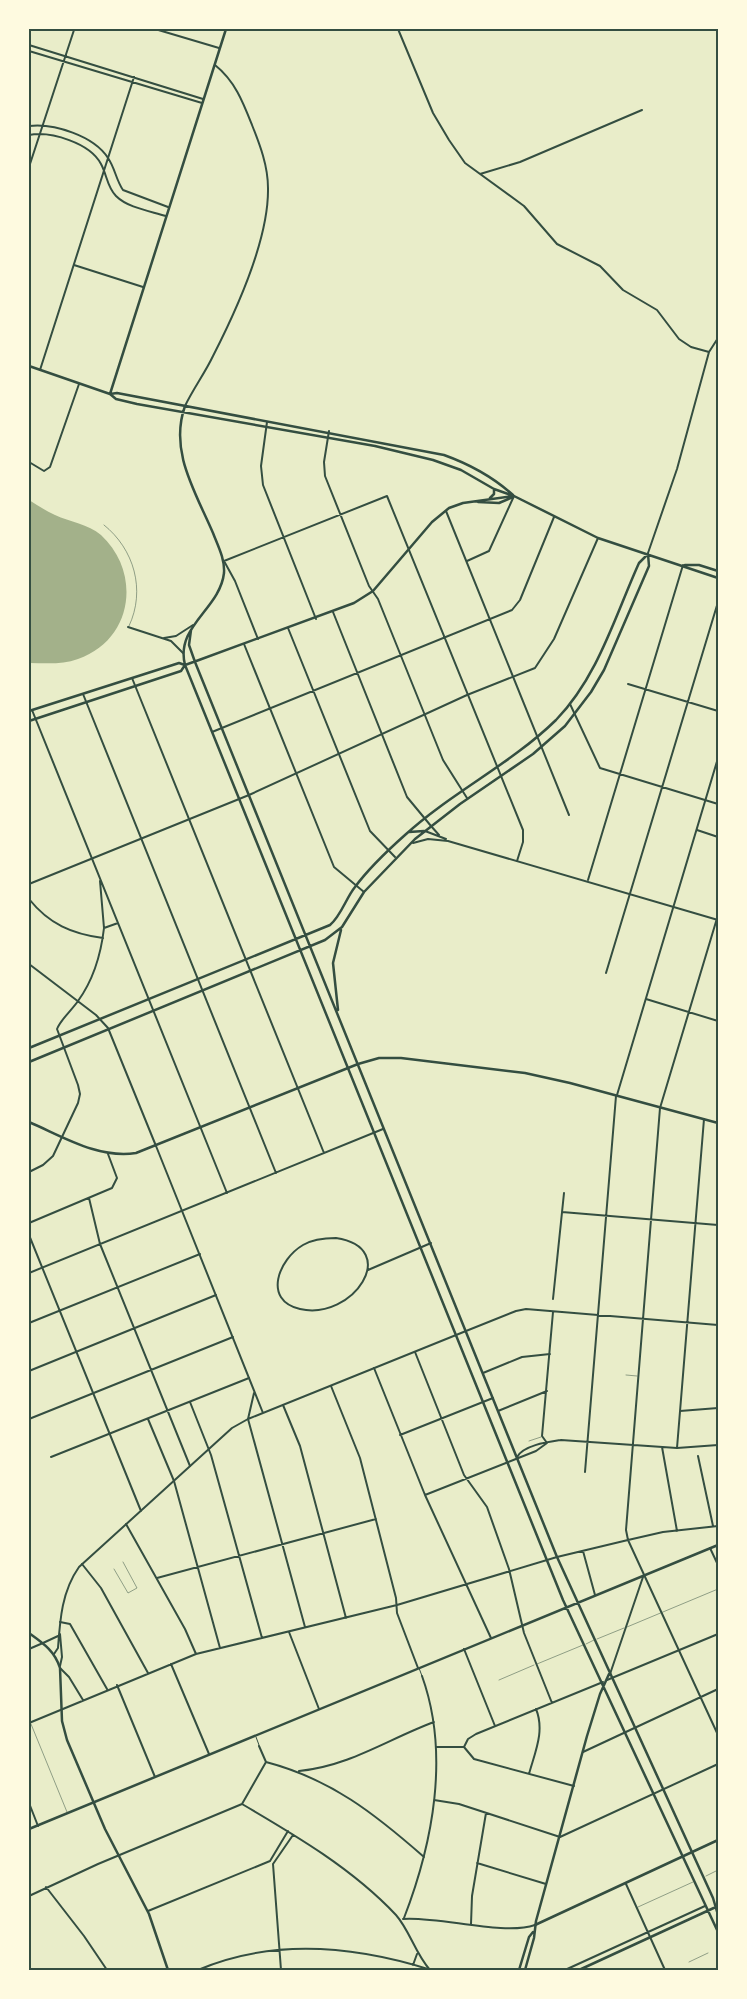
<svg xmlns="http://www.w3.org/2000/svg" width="747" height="1999" font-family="Roboto,sans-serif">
  <rect width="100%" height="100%" fill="#e9edc9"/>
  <path fill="#a3b18a" d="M29 500C37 505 46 511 55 515 70 522 88 524 101 535 142 573 133 640 78 659 62 665 45 663 29 663Z"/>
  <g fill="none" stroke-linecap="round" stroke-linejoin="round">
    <path stroke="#344e41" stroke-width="0.5" d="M104 525C134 549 146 590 129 626
      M626 1375 637 1376
      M529 1441 541 1437
      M114 1569 128 1593 137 1588 123 1562
      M627 1627 718 1589
      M597 1639 624 1628
      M586 1644 594 1640
      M537 1664 583 1645
      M499 1680 534 1665
      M31 1724 67 1812
      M706 1876 718 1870
      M638 1907 693 1882
      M689 1962 708 1953"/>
    <path stroke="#344e41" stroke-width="1" d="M419 1668 422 1676
      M256 1737 259 1745"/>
    <path stroke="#344e41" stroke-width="2" d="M155 29 219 48
      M398 29 433 113 449 140 465 163 524 206 557 244 600 266 623 290 657 310 679 339 691 347 709 352
      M29 45 203 99
      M29 51 202 103
      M29 126C54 123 94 136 108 158 115 168 116 180 123 190L168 207
      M29 135C51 131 90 143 101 164 107 175 107 187 116 196 128 208 150 211 166 216
      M29 167 74 30
      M480 174 520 162 642 110
      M74 265 143 287
      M40 370 134 77
      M267 422 261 466 263 485 316 619
      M329 431 324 462 325 476 369 586 378 599 443 760 467 798
      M29 462 44 471 50 467 79 384
      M446 511 569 815
      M648 553 677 469 709 352 718 338
      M467 561 489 551 514 496
      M333 612 407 797 431 826
      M128 627 171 641 183 653
      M288 628 370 831 395 857
      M164 638 176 636 193 625
      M258 639 235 581 224 561 387 496 523 830V842L517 861
      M244 644 334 867 364 892
      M132 678 324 1153
      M628 684 718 711
      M83 694 276 1173
      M570 704 600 768 718 804
      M32 710 227 1193
      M212 732 512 610 520 600 554 517
      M697 830 718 837
      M588 880 683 565
      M100 881 104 928
      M29 899C49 924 72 934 103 938
      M718 915 660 1108 626 1530 628 1540 718 1735
      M29 964 96 1015 108 1028 156 1146
      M606 973 718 602
      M646 999 718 1021
      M29 1172 43 1165 53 1156 78 1103 80 1094 78 1085 57 1029C61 1019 72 1010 78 1001 94 979 101 954 104 928L118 923
      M89 1198 100 1244 190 1466
      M562 1212 718 1225
      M29 1223 112 1188 117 1178 108 1154
      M336 1238C402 1248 353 1321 300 1309 262 1300 279 1259 303 1245 313 1239 324 1238 336 1238Z
      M368 1270 431 1243
      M29 1273 383 1129
      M553 1299 564 1193
      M29 1323 200 1254
      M466 1331 516 1311 526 1309 718 1325
      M415 1352 464 1475 487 1507 509 1569 524 1633 552 1703
      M374 1368 425 1495 491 1638
      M29 1371 216 1295
      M483 1373 522 1357 550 1354
      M331 1386 360 1458 396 1598 397 1613 418 1668
      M190 1402 211 1455 262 1638
      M283 1405 300 1446 346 1618
      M498 1411 547 1391
      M680 1411 718 1408
      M29 1419 233 1337
      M148 1419 174 1481 220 1648
      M248 1419 305 1627
      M400 1435 493 1398
      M547 1443 542 1436 553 1312
      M662 1447 677 1531
      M677 1448 704 1119
      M698 1456 713 1526
      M51 1457 249 1378
      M517 1457C524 1445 548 1442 561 1440L677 1448 718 1445
      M585 1472 616 1096
      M425 1495 536 1451 547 1443
      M126 1524 185 1629 196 1654
      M710 1548 718 1565
      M583 1551 595 1595
      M82 1564 101 1588 148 1673
      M157 1578 376 1519
      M60 1622 70 1624 107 1689
      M289 1632 319 1709
      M29 1649 43 1643
      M464 1649 495 1726
      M171 1664 209 1754
      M60 1668 69 1677 83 1700
      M610 1674 643 1577
      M117 1685 155 1777
      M29 1723 196 1654 397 1605 557 1557 628 1540 663 1532 718 1526
      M259 1746 266 1762
      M437 1747H464
      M464 1747 468 1739 476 1734 603 1682
      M464 1747 474 1759 574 1786
      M583 1752 718 1689
      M266 1762C331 1779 375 1814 424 1857
      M299 1771C350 1766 388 1739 434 1722
      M529 1774C535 1752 545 1731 536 1709
      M434 1800 459 1804 560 1837 718 1764
      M29 1803 38 1826
      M242 1804C295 1835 353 1869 396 1915 410 1931 415 1953 430 1970
      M270 1861 288 1831
      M477 1863 546 1884
      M273 1864 281 1970
      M273 1864 293 1835
      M626 1884 665 1970
      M46 1887 84 1936 107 1970
      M29 1896 98 1864 242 1804 266 1762
      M148 1911 270 1861
      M404 1918C433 1843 450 1754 422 1676
      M403 1919C439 1916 503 1936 535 1925
      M471 1924 472 1896 486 1813
      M413 1965 417 1954
      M198 1970C273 1938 355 1946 431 1970
      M565 1970 705 1906"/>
    <path stroke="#344e41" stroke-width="2" d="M185 406C193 389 205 373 213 356 236 311 269 239 268 188 268 166 260 145 252 125 243 102 235 81 215 65
      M431 826 439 835
      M425 831 446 839
      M413 843 428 839 448 841 718 920
      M29 884 249 795 467 695 535 668 554 639 598 538
      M617 1095 718 758
      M156 1146 263 1413
      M29 1235 141 1511
      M248 1419 254 1393
      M43 1643 58 1636
      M54 1654 58 1648C60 1619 62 1591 79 1567L232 1428 248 1419 466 1331
      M60 1666 62 1657 60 1634
      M607 1680 718 1634"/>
    <path stroke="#344e41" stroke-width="2.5" d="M29 1122C62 1136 98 1159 136 1153L358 1064 379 1058H401L525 1073 570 1083 718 1123
      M29 1633C43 1643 55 1651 60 1668L62 1721 67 1740 105 1829 149 1914 168 1970
      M535 1925 718 1840"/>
    <path stroke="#344e41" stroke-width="2.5" d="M29 366 110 394 117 393 444 455C469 464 493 477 513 495
      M110 394 116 399 137 404 375 446 433 460 461 470 494 489 514 496 598 538 718 578
      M110 394 226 29
      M185 406C169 451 195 491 213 533 218 546 225 559 224 573 220 609 175 626 185 665L563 1600 718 1932
      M490 498 494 494V489
      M478 502 499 503 513 497
      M685 565H699L718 571
      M191 630 189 645 195 662 557 1557 713 1898 718 1915
      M29 711 179 663 185 665 199 660 354 603 373 591 432 522 449 508 463 503 513 496
      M29 721 181 671 185 665
      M409 832 424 831
      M338 1010 333 963 341 930
      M29 1048 330 925C341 916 346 898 355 887 369 868 387 851 405 835 452 792 511 764 556 720 598 677 615 616 639 563L648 554
      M29 1062 325 940 342 927 364 892 415 839 460 804 533 754 565 726 591 692 604 670 649 566 648 554
      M29 1829 718 1545
      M519 1970 529 1937 533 1932
      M525 1970 534 1938 536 1921 587 1736 600 1694 609 1674
      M579 1970 718 1906"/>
  </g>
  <rect width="747" height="1999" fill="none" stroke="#fefae0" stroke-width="60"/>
  <rect x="30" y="30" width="687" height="1939" fill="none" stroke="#344e41" stroke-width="2"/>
</svg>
